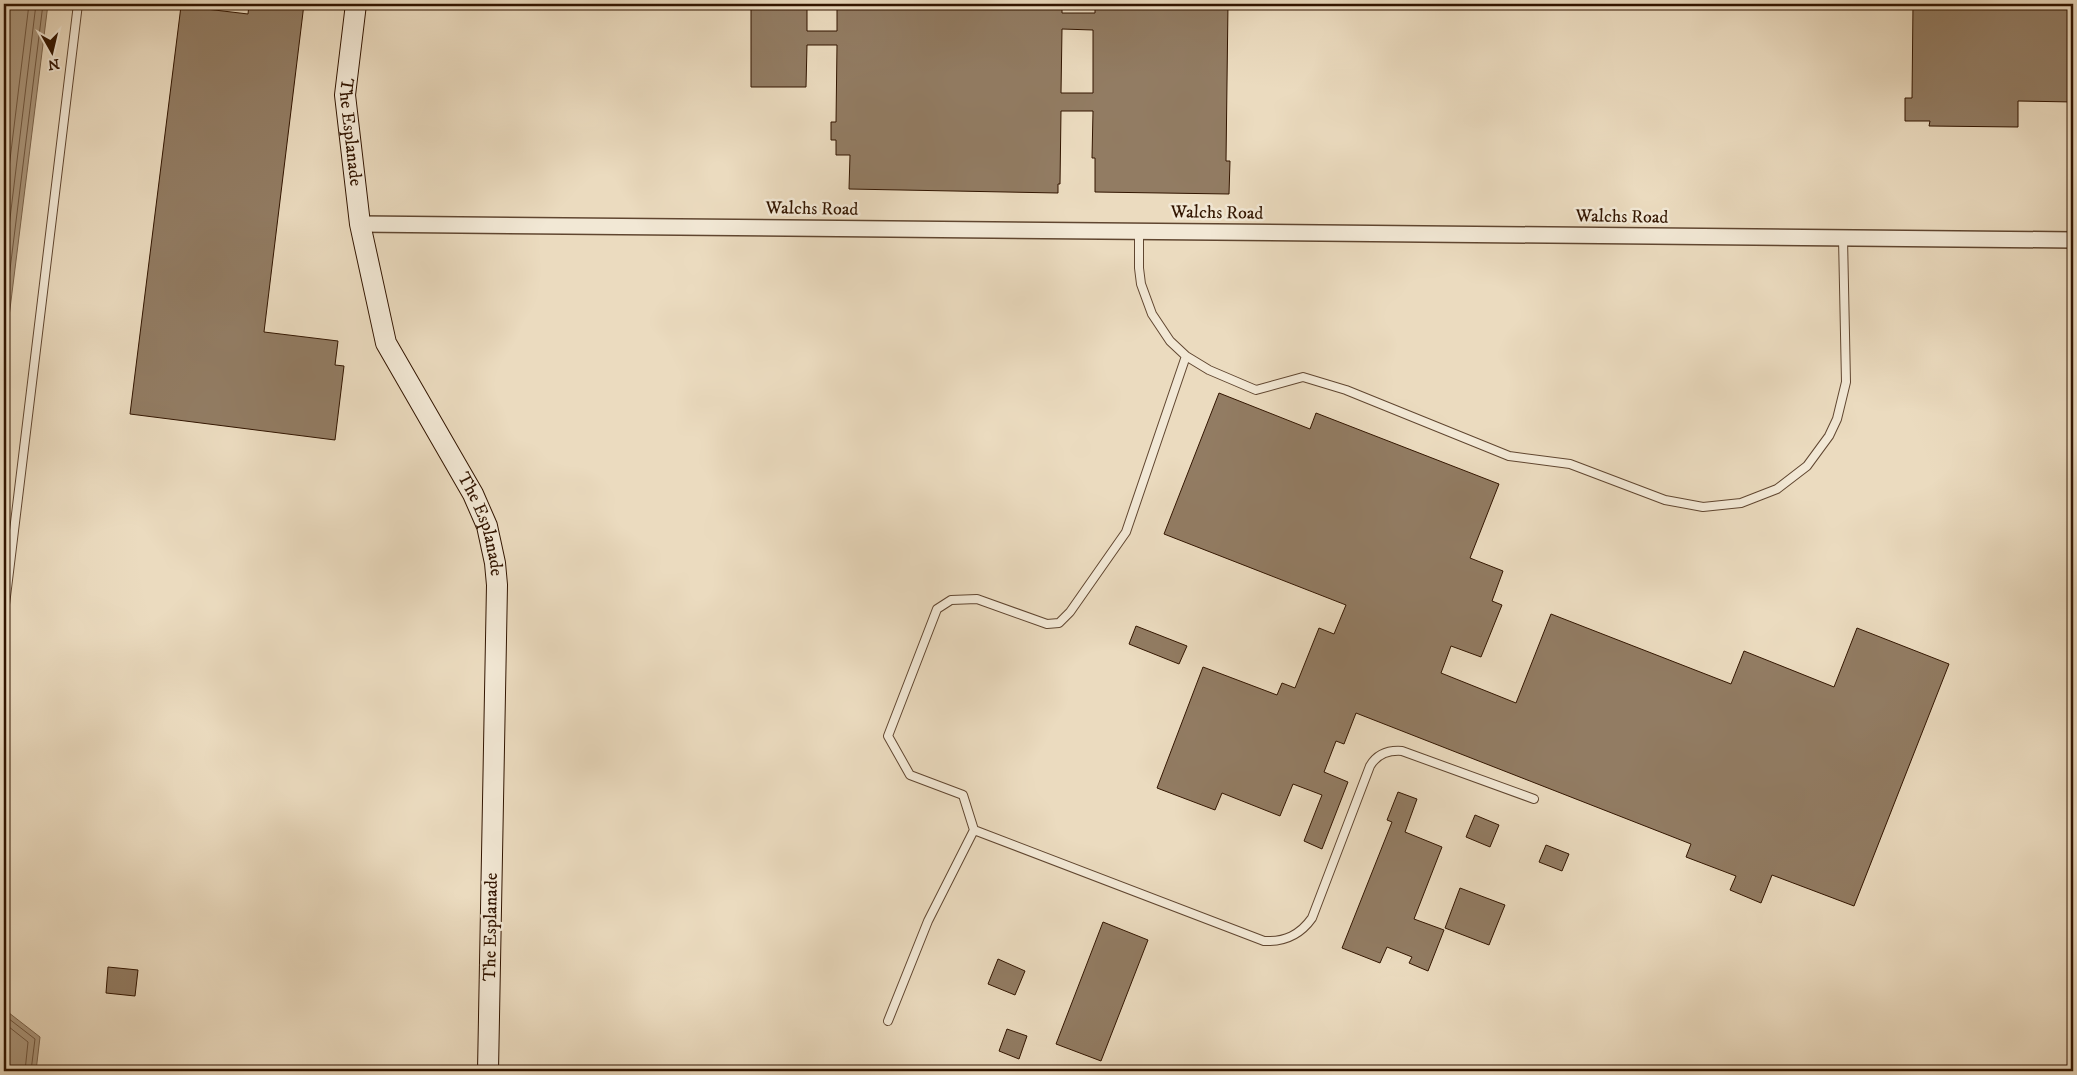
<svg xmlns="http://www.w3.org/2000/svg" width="2077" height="1075" font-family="'IM FELL DW Pica',serif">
  <rect width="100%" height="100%" fill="#ebdbbf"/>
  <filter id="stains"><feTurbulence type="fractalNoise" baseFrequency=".004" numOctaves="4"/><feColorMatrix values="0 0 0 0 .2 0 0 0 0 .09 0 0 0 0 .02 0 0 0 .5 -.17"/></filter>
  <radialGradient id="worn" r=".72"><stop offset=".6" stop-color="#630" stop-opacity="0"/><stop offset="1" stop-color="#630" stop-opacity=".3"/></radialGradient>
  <path fill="#ac987e" stroke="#7b644c" d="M4 4H48L4 357Z
    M4 1009 40 1037 36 1071H4Z"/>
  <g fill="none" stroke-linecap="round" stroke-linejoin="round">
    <path stroke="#6f563f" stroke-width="1" d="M4 209 29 4
      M4 268 36 4
      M4 318 43 4
      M4 1015 35 1039 31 1071
      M4 1023 28 1042 25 1071"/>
  </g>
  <path fill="#927c63" stroke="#321500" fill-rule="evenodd" d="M249 4H304L264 332 338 341 335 365 344 366 335 440 130 414 181 6 248 14Z
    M751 4H807V31H837V4H1062V13H1095V4H1228L1226 161H1230L1229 194 1095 192V158H1092L1093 111H1061L1060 184H1058V193L849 189 850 155H836V140H831V122H836L837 45H807L806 87H751ZM1062 29 1093 30V93H1061Z
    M1913 4H2073V102L2018 101V127L1929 126 1930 121H1905V98H1912Z
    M1219 393 1310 429 1316 413 1499 484 1470 558 1503 571 1492 601 1502 605 1481 657 1451 646 1441 673 1516 703 1551 614 1731 684 1744 651 1834 687 1857 628 1949 664 1854 906 1772 875 1761 903 1730 890 1736 876 1686 857 1691 844 1356 713 1344 744 1336 741 1324 772 1348 782 1322 849 1304 841 1322 795 1293 784 1280 816 1222 793 1215 810 1157 788 1203 667 1277 695 1282 683 1295 688 1319 628 1334 634 1346 605 1164 534Z
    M1136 626 1187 646 1179 664 1129 644Z
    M1398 792 1417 799 1405 832 1442 847 1414 919 1444 930 1428 971 1409 963 1412 957 1387 947 1380 963 1342 948 1392 822 1387 820Z
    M1475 815 1499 825 1490 847 1466 837Z
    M1546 845 1569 854 1562 871 1539 862Z
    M1460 888 1505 905 1489 945 1445 928Z
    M1103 922 1148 940 1101 1061 1056 1044Z
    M998 959 1025 971 1015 995 988 984Z
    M108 967 138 970 135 996 106 993Z
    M1007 1029 1027 1036 1019 1059 999 1051Z"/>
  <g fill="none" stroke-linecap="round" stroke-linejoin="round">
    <defs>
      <path id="lane" d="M1139 231V268L1141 284 1152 314 1170 341 1186 356 1209 370 1256 390 1303 377 1346 390 1509 456 1570 464 1665 500 1703 507 1741 503 1777 489 1807 466 1829 436 1837 419 1846 382 1843 238
        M4 613 78 4
        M974 830 1264 941C1285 942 1300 935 1312 918L1370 766C1377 754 1388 750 1402 751L1534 799
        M888 1021 928 921 974 830 963 795 910 775 888 736 937 609 951 600 977 599 1047 624 1059 623 1070 612 1126 532 1186 356"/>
      <path id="street" d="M360 224 2073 240"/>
      <g id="secondary">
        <path id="s1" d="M356 4 345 95 360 224 386 343 473 494 487 526 495 563 497 585 488 1071"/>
      </g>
    </defs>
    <use href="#lane" stroke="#604630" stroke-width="10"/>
    <use href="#street" stroke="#604630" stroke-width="18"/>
    <use href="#secondary" stroke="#321500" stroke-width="22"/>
    <use href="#lane" stroke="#f2e8d5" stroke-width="8"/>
    <use href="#street" stroke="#f2e8d5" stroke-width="15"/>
    <use href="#secondary" stroke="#f2e8d5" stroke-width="20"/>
  </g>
  <g text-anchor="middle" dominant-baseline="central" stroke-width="5" stroke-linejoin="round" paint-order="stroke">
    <g font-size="18" fill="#321500" stroke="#f2e8d5">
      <text stroke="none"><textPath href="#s1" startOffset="129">The Esplanade</textPath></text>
      <text transform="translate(812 209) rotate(1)">Walchs Road</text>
      <text transform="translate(1217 213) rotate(1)">Walchs Road</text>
      <text transform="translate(1622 217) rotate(1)">Walchs Road</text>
      <text stroke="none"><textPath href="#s1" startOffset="549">The Esplanade</textPath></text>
      <text transform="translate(491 927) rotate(-89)">The Esplanade</text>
    </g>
  </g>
  <rect width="2077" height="1075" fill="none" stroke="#ebdbbf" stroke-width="20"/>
  <rect x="5" y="5" width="2067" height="1065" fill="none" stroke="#321500" stroke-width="2.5"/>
  <rect x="10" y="10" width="2057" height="1055" fill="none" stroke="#321500"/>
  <g transform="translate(52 52) rotate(172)" stroke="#f2e8d5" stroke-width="4" paint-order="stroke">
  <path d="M0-4L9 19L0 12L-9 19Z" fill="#321500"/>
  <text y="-8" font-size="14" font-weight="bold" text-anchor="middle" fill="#321500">N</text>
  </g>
  <rect width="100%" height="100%" filter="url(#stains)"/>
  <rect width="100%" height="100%" fill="url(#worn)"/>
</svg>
